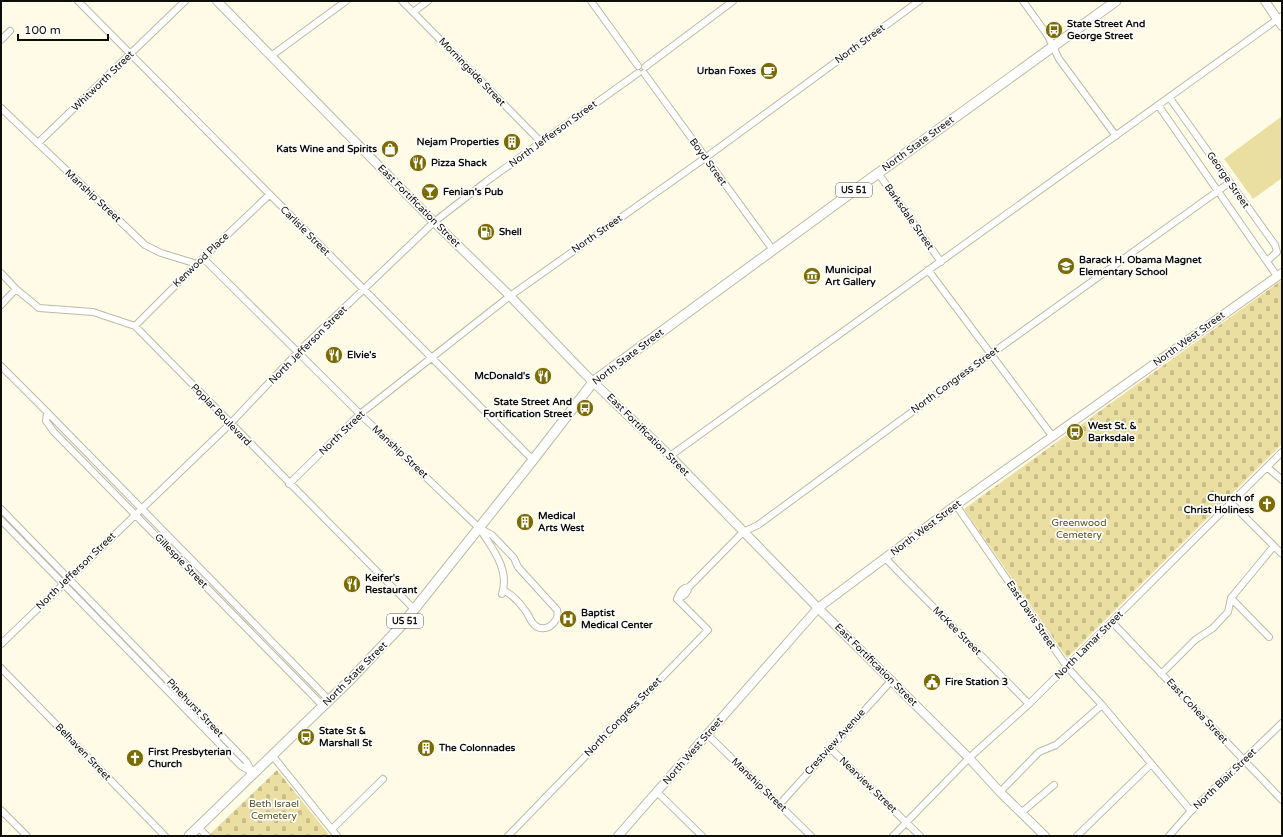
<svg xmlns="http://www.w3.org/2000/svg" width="1283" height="837" font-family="'Varela Round',sans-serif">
  <defs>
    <pattern id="cemetery-stones" width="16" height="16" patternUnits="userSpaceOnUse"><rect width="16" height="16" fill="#eadea1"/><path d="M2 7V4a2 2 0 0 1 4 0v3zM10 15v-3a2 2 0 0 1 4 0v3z" fill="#c8bd89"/></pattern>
  </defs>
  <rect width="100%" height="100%" fill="#fffbe7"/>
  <path fill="#eadea1" d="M1282 116V178L1253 199 1224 159Z"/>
  <path fill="url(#cemetery-stones)" d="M1282 280V444L1067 658 964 509Z
    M277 770 330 836H212L210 834Z"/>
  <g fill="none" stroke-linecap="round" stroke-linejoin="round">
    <defs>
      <path id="street" d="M78 1 533 460
        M402 1 541 142
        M591 1 638 66
        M1023 1 1048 36 1059 59 1116 136
        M413 12 428 1
        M1 40 10 31
        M271 56 346 1
        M645 67 733 1
        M644 73 773 250
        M1169 97 1275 245 1277 252 1267 261
        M1158 105 1277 276
        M1 108 145 245 161 253 197 264
        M38 143 185 1
        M878 173 941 262
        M203 258 360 414 479 528 492 535 514 558 518 567 557 610C558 614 558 618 555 621 549 630 538 631 532 622 529 618 528 613 524 609 519 602 511 594 503 590
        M928 270 1053 437
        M1 273 16 289 39 308 93 312 135 326 414 609
        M1 305 16 289
        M135 326 203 258 269 195
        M1 366 47 412 329 700
        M47 412 46 421 54 432 323 706
        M670 456 1282 16
        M1267 467 1282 480
        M289 484 360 414 510 296 705 158 919 1
        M1231 503 1282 554
        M956 505 1067 667 1102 705 1191 811
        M1 509 246 761 253 773
        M1 520 241 766 252 772
        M480 529C492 548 510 569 502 594
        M885 558 1029 704
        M677 599C680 592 682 588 689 587L743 532 758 525 991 354 1229 183
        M677 599C684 596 687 594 689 587
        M1112 622 1282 800
        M1269 637 1231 598 1274 546
        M1 644 230 424 298 352 434 222 487 181 638 73
        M1 668 165 836
        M1161 674 1195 640 1213 628 1228 612 1231 598
        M708 735 811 836
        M830 748 920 836
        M272 755 337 836
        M657 792 702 836
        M1000 792 1039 752 1056 745 1102 705
        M779 805 892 680
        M1 810 27 836
        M1022 812 1054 785
        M198 827 207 836
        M332 829 383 779
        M508 836 708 630 677 599
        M893 836 969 758 1029 704 1282 452
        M1077 836 1151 764
        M1169 836 1191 811 1282 723"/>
      <path id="secondary" d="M217 1 434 222 510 296 585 374 670 456 818 608 969 758 1000 792 1045 836
        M1265 1 1282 26
        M618 836 818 608 956 505 1282 273"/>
      <path id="primary" d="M189 836 352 678 401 626 533 460 594 381 859 187 1116 1"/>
    </defs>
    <use href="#street" stroke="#bcb9a5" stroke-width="8"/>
    <use href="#secondary" stroke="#bcb9a5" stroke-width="10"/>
    <use href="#primary" stroke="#bcb9a5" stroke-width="11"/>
    <use href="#street" stroke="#fff" stroke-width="6"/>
    <use href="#secondary" stroke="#fff" stroke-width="8"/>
    <use href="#primary" stroke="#fff" stroke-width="9"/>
  </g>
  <defs>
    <symbol id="bus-disc" viewBox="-11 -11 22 22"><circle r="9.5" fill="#7b6b03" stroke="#fff"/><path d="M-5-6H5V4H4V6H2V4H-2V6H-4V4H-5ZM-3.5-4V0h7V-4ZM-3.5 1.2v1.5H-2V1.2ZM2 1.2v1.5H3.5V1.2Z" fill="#fff"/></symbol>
    <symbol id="cafe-disc" viewBox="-11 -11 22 22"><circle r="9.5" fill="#7b6b03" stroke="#fff"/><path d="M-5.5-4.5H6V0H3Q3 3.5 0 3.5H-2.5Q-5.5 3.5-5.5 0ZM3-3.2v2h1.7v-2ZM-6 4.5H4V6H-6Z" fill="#fff"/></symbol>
    <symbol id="building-disc" viewBox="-11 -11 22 22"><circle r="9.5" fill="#7b6b03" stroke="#fff"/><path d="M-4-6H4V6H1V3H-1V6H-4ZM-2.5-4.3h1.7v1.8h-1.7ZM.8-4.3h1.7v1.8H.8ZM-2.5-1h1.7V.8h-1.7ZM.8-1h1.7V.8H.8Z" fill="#fff"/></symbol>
    <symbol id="shop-disc" viewBox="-11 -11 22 22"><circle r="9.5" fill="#7b6b03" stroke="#fff"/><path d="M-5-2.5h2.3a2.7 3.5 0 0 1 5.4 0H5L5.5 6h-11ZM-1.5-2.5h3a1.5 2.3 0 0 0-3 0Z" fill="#fff"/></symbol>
    <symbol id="restaurant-disc" viewBox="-11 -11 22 22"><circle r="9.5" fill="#7b6b03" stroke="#fff"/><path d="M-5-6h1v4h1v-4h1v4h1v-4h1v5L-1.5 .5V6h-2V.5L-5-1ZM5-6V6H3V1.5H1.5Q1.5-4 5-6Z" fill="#fff"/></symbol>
    <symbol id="bar-disc" viewBox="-11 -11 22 22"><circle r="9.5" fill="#7b6b03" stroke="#fff"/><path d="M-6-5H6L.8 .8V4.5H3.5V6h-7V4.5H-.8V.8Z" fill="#fff"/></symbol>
    <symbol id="fuel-disc" viewBox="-11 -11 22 22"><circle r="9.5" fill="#7b6b03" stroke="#fff"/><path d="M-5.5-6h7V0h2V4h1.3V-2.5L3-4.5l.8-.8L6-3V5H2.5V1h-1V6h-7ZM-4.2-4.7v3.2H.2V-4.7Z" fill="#fff"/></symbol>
    <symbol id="school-disc" viewBox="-11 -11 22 22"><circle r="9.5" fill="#7b6b03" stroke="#fff"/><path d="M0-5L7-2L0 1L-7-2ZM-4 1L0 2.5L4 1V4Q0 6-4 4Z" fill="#fff"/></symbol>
    <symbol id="museum-disc" viewBox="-11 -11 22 22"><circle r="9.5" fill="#7b6b03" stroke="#fff"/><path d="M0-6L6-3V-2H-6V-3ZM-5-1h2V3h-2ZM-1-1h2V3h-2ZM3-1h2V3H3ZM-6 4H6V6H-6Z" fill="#fff"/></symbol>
    <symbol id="church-disc" viewBox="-11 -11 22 22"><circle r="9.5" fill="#7b6b03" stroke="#fff"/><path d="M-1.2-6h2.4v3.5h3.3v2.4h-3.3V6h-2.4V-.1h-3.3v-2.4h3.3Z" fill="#fff"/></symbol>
    <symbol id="hospital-disc" viewBox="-11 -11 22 22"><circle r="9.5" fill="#7b6b03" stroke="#fff"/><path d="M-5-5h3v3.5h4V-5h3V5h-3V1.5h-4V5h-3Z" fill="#fff"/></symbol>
    <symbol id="civic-disc" viewBox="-11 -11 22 22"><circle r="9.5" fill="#7b6b03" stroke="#fff"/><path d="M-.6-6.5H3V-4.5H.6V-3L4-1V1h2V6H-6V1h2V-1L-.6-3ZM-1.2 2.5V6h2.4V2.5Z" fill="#fff"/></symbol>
  </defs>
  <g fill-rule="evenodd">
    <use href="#bus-disc" x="1044" y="20" width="20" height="20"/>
    <use href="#cafe-disc" x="759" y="61" width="20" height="20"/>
    <use href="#building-disc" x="502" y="132" width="20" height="20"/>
    <use href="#shop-disc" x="380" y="139" width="20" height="20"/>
    <use href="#restaurant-disc" x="408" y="153" width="20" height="20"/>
    <use href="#bar-disc" x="420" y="182" width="20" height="20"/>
    <use href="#fuel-disc" x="476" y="222" width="20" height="20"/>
    <use href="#school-disc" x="1056" y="256" width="20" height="20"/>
    <use href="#museum-disc" x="802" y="266" width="20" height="20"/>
    <use href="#restaurant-disc" x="324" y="345" width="20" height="20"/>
    <use href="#restaurant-disc" x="533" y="366" width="20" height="20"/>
    <use href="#bus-disc" x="575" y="398" width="20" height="20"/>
    <use href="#bus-disc" x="1065" y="422" width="20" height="20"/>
    <use href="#church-disc" x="1257" y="494" width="20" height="20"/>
    <use href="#building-disc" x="515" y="512" width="20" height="20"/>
    <use href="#restaurant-disc" x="342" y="574" width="20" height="20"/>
    <use href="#hospital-disc" x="558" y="609" width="20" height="20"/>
    <use href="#civic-disc" x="922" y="672" width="20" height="20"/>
    <use href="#bus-disc" x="296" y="727" width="20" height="20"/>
    <use href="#building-disc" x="416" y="738" width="20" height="20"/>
    <use href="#church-disc" x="125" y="748" width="20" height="20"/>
  </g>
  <g text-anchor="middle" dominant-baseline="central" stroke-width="3.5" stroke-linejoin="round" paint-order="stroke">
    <g fill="#fff" stroke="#565651" stroke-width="1">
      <rect x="836" y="183" width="36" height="14" rx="3"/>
      <rect x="387" y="614" width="36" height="14" rx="3"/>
    </g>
    <g font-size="9" font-weight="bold" fill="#0e0d07">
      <text x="854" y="190">US 51</text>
      <text x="405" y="621">US 51</text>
    </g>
    <g font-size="10" font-weight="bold" fill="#0e0d07" stroke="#fff" text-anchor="start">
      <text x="1067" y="24">State Street And<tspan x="1067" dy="12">George Street</tspan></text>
      <text x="756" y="71" text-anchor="end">Urban Foxes</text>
      <text x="499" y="142" text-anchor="end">Nejam Properties</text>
      <text x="377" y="149" text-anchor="end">Kats Wine and Spirits</text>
      <text x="431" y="163">Pizza Shack</text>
      <text x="443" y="192">Fenian's Pub</text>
      <text x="499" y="232">Shell</text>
      <text x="1079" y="260">Barack H. Obama Magnet<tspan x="1079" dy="12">Elementary School</tspan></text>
      <text x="825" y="270">Municipal<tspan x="825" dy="12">Art Gallery</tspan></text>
      <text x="347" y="355">Elvie's</text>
      <text x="530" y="376" text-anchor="end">McDonald's</text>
      <text x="572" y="402" text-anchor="end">State Street And<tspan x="572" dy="12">Fortification Street</tspan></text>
      <text x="1088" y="426">West St. &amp;<tspan x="1088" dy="12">Barksdale</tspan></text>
      <text x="1254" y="498" text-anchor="end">Church of<tspan x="1254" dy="12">Christ Holiness</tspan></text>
      <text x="538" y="516">Medical<tspan x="538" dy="12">Arts West</tspan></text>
      <text x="365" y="578">Keifer's<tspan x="365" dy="12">Restaurant</tspan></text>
      <text x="581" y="613">Baptist<tspan x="581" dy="12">Medical Center</tspan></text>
      <text x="945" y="682">Fire Station 3</text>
      <text x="319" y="731">State St &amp;<tspan x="319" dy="12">Marshall St</tspan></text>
      <text x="439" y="748">The Colonnades</text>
      <text x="148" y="752">First Presbyterian<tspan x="148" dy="12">Church</tspan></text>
    </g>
    <g font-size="10" fill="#0e0d07" stroke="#fff">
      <text transform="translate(860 44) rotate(-36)">North Street</text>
      <text transform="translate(472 72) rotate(46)">Morningside Street</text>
      <text transform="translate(103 81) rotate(-44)">Whitworth Street</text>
      <text transform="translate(553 134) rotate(-36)">North Jefferson Street</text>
      <text transform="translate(918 144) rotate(-36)">North State Street</text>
      <text transform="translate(708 162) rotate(54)">Boyd Street</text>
      <text transform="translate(1228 180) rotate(55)">George Street</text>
      <text transform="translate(93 196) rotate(43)">Manship Street</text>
      <text transform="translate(419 206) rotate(45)">East Fortification Street</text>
      <text transform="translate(909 217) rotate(55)">Barksdale Street</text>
      <text transform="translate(305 231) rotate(45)">Carlisle Street</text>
      <text transform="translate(597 234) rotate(-35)">North Street</text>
      <text transform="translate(201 260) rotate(-44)">Kenwood Place</text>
      <text transform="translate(1189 339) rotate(-36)">North West Street</text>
      <text transform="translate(308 345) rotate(-45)">North Jefferson Street</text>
      <text transform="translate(628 357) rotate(-37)">North State Street</text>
      <text transform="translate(955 380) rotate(-36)">North Congress Street</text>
      <text transform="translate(221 415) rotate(46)">Poplar Boulevard</text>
      <text transform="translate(342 433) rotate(-44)">North Street</text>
      <text transform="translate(648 435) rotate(45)">East Fortification Street</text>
      <text transform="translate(400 452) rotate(43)">Manship Street</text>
      <text transform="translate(926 528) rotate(-37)">North West Street</text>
      <text transform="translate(181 561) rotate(46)">Gillespie Street</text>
      <text transform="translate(76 571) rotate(-44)">North Jefferson Street</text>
      <text transform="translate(1031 615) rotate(56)">East Davis Street</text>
      <text transform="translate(957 631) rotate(45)">McKee Street</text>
      <text transform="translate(1089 645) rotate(-45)">North Lamar Street</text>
      <text transform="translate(876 665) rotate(45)">East Fortification Street</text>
      <text transform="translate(355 674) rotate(-45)">North State Street</text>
      <text transform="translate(195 708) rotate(46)">Pinehurst Street</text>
      <text transform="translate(1197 711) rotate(47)">East Cohea Street</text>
      <text transform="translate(623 717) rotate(-46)">North Congress Street</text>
      <text transform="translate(835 742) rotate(-48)">Crestview Avenue</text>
      <text transform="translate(693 751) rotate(-49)">North West Street</text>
      <text transform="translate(83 752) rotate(46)">Belhaven Street</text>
      <text transform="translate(1225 779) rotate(-44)">North Blair Street</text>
      <text transform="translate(759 785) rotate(44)">Manship Street</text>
      <text transform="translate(868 785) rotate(44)">Nearview Street</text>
    </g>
    <g font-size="10" fill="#574e1d" stroke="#fff">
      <text x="1079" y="523">Greenwood<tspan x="1079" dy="12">Cemetery</tspan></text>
      <text x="274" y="804">Beth Israel<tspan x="274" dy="12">Cemetery</tspan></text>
    </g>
  </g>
  <rect width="1283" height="837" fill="none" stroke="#0e0d07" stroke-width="4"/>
  <path d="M18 34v6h90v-6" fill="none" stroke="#0e0d07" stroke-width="2"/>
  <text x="24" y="34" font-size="12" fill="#0e0d07" stroke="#ffffff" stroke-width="3" paint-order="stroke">100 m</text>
</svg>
